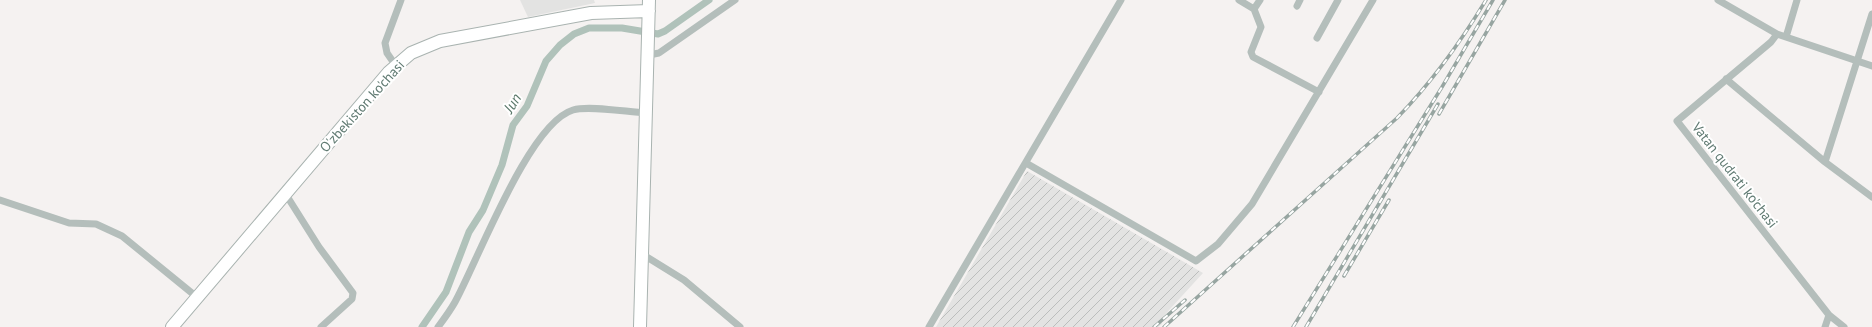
<svg xmlns="http://www.w3.org/2000/svg" width="1872" height="327" font-family="'PT Sans',sans-serif">
  <defs>
    <pattern id="industrial-furrows" width="10" height="10" patternUnits="userSpaceOnUse"><rect width="10" height="10" fill="#e3e3e2"/><path d="M-1 1l2-2M0 10L10 0M9 11l2-2" fill="none" stroke="#bbbdbc"/></pattern>
  </defs>
  <rect width="100%" height="100%" fill="#f5f2f1"/>
  <path fill="#e3e3e2" d="M520 0H594L595 3 528 17Z"/>
  <path fill="url(#industrial-furrows)" d="M1027 171 1203 273 1160 320 1162 324 1158 327H936Z"/>
  <g fill="none" stroke-linecap="round" stroke-linejoin="round">
    <path stroke="#b0c2ba" stroke-width="7" d="M422 327 446 292 469 232 483 210 502 165 513 125 527 106 546 61 560 45 574 34 589 28H622L658 34 665 31 709 0"/>
    <defs>
      <path id="major" d="M172 327 389 72 411 53 440 41 591 13 649 11
        M640 327 649 0"/>
    </defs>
    <use href="#major" stroke="#a9b3b0" stroke-width="14"/>
    <path stroke="#b4bebb" stroke-width="7" d="M1239 0 1254 9
      M1260 0 1254 9 1261 27 1251 52 1253 57 1319 92
      M1718 0 1777 34 1872 66
      M1297 6 1300 0
      M1777 34 1771 42 1677 121 1829 315 1844 327
      M1786 37 1797 0
      M1317 38 1338 0
      M649 55 659 53 735 0
      M396 66 387 53 385 43 401 0
      M1726 79 1825 162 1872 197
      M1825 162 1872 14
      M1026 163 1196 261 1218 244 1252 204 1373 0
      M285 193 319 247 353 293 352 299 321 327
      M0 200 69 223 96 224 122 236 198 298
      M642 254 684 280 740 327
      M438 327C444 319 450 311 455 302 478 260 529 123 573 110 589 105 627 112 646 113
      M929 327 1121 0
      M1825 327 1829 315"/>
    <use href="#major" stroke="#fff" stroke-width="12"/>
    <defs>
      <path id="rail" d="M1439 114 1505 0
        M1344 276 1389 200
        M1154 327 1185 300
        M1164 327 1397 118C1432 82 1460 43 1486 0
        M1293 327 1442 87 1493 0
        M1306 327 1438 104"/>
    </defs>
    <use href="#rail" stroke="#97a5a1" stroke-width="3.5"/>
    <use href="#rail" stroke="#fff" stroke-width="2" stroke-dasharray="6" stroke-linecap="butt"/>
  </g>
  <g text-anchor="middle" dominant-baseline="central" stroke-width="4" stroke-linejoin="round" paint-order="stroke">
    <g font-size="14" fill="#617b73" stroke="#fff">
      <text transform="translate(362 106) rotate(-48)">O'zbekiston ko'chasi</text>
      <text transform="translate(1735 175) rotate(52)">Vatan qudrati ko'chasi</text>
    </g>
    <g font-size="15" font-style="italic" fill="#5b786a" stroke="#fff">
      <text transform="translate(512 103) rotate(-58)">Jun</text>
    </g>
  </g>
</svg>
